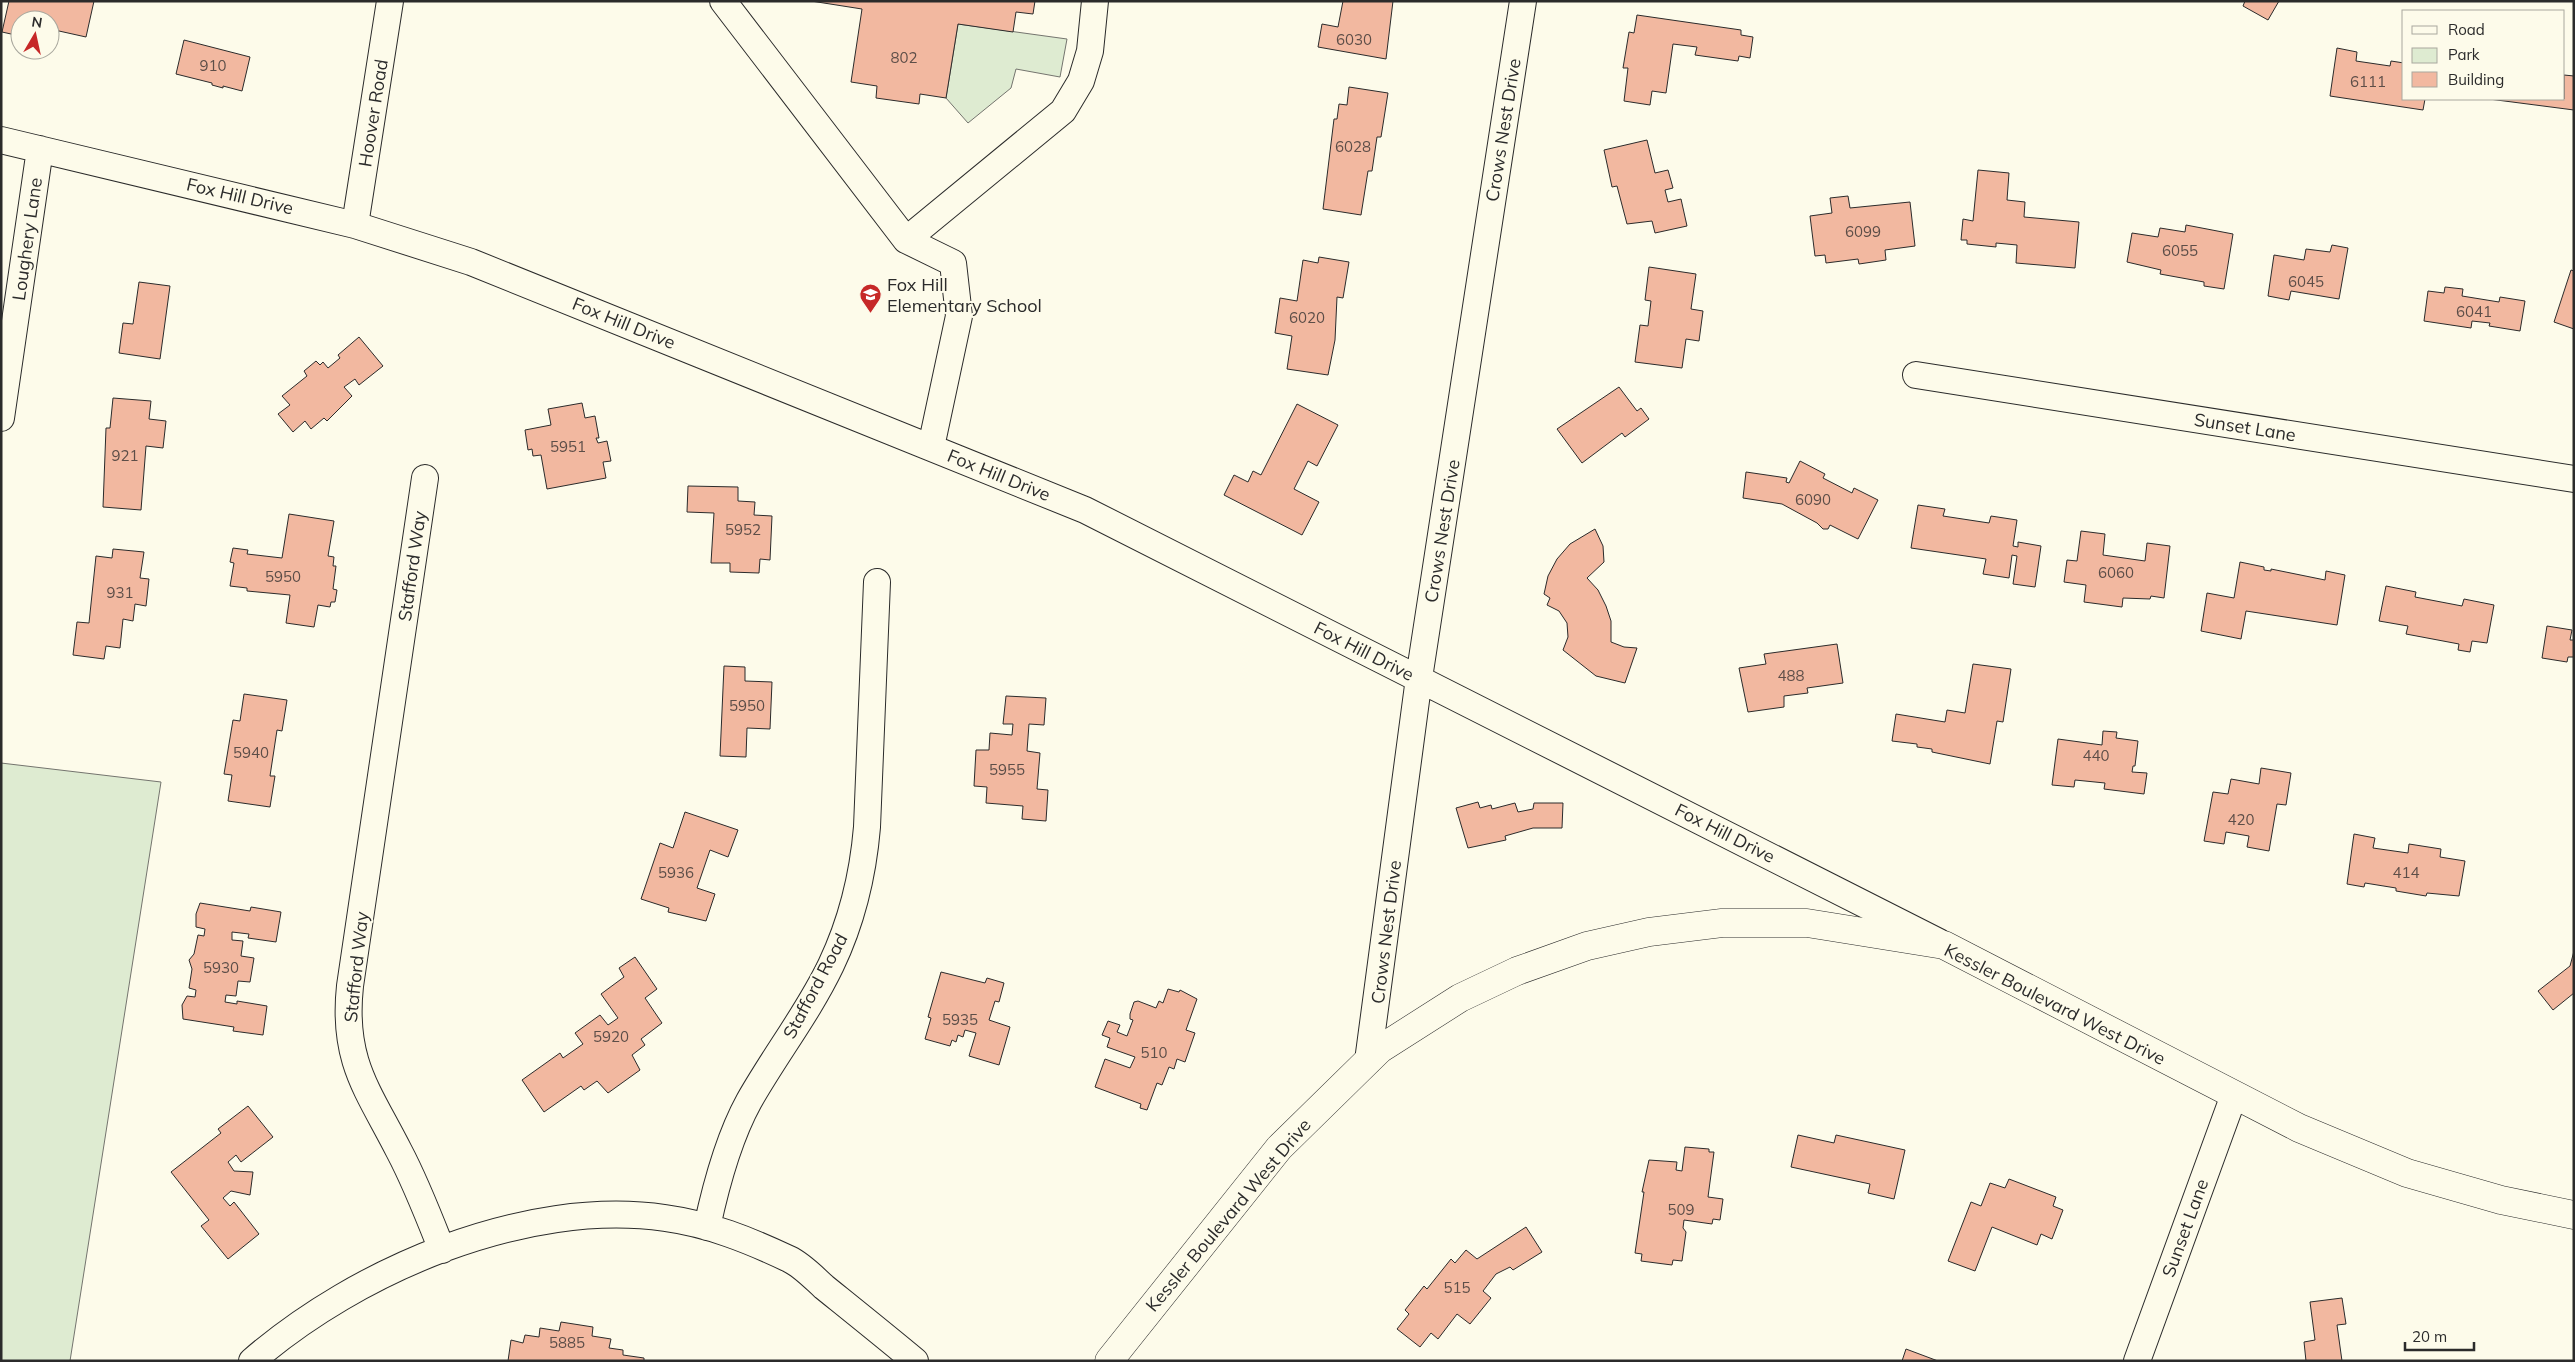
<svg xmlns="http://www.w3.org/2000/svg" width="2575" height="1362" font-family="Mulish,sans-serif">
  <rect width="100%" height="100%" fill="#fdfbea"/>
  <path fill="#deebd1" stroke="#74746e" d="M958 24 1067 39 1060 77 1016 69 1011 88 968 123 946 98Z
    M1 763 161 782 70 1361H1Z"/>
  <path fill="#f2b8a0" stroke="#2b2b2b" d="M9 1H94L86 37 50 29V20H20V36L2 32Z
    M811 1H1035L1033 14 1016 12 1013 32 958 24 946 98 920 94 919 104 876 98 877 86 851 82 862 9Z
    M1343 1H1393L1386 59 1318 47 1322 24 1338 27Z
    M2245 1H2279L2268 20 2243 6Z
    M1637 15 1741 30V35L1753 37 1750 58 1739 56 1738 61 1695 55 1697 47 1673 44 1666 93 1652 91 1650 105 1624 101 1628 68H1623L1629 32 1634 33Z
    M184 40 250 57 242 91 223 86V88L212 85V83L176 74Z
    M2337 48 2357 52 2356 61 2390 66 2391 61 2404 63V99H2425L2423 110 2330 96Z
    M2564 75 2574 76V110L2489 99H2564Z
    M1349 87 1388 93 1381 137H1377L1372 171H1368L1361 215 1323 209 1334 119H1337L1339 104 1347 105Z
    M1647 140 1655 173 1668 170 1673 188 1665 190 1668 202 1681 199 1687 226 1655 233 1652 221 1627 224 1617 186 1612 187 1604 150Z
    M1978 170 2009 173 2007 200 2025 202 2024 217 2079 222 2075 268 2016 263 2017 245 1996 243V247L1967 244V240H1961L1963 219 1973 221Z
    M1848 196 1850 208 1910 202 1915 246 1885 250 1886 260 1859 264 1858 259 1826 263 1825 255 1815 256 1810 216 1832 213 1830 198Z
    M2186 225 2233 234 2224 289 2204 286V282L2160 274 2161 270 2127 262 2132 233 2158 237 2160 228 2185 232Z
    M2332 245 2348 248 2339 299 2291 291 2289 300 2268 296 2274 255 2304 260 2306 249 2330 252Z
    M1319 257 1349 262 1343 298 1337 297 1335 340 1328 375 1287 369 1292 336 1275 333 1280 298 1297 301 1303 260 1318 263Z
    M1649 267 1696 274 1691 309 1703 311 1699 341 1686 339 1682 368 1635 362 1640 325 1648 326 1651 301 1645 300Z
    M2571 270 2574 271V329L2554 322Z
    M139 282 170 286 160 359 119 353 123 323 133 324Z
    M2445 287 2463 289 2462 296 2499 302 2500 297 2525 301 2520 331 2489 326 2490 323 2472 321 2471 328 2424 321 2428 291 2444 293Z
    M359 337 383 366 359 385 355 379 344 387 352 396 327 421 324 418 311 429 305 421 293 432 278 414 290 405 282 396 307 376 304 371 316 361 320 365 323 362 328 368 340 358 338 355Z
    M1619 387 1637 411 1641 408 1649 419 1625 437 1622 433 1582 463 1557 429Z
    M113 398 151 401 149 419 166 421 163 448 146 446 141 510 103 507 106 428H110Z
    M582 403 585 418 595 416 599 438H596L598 443 607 441 611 461 603 462 606 478 547 489 541 455 533 456 532 449 528 450 525 430 551 425 548 409Z
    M1297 404 1338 425 1317 466 1308 461 1294 489 1319 502 1302 535 1224 495 1234 475 1248 482 1253 471 1261 475Z
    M1800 461 1825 474 1823 478 1852 493 1854 488 1878 500 1858 539 1830 525 1828 529H1823L1817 523 1782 504 1743 498 1746 472 1787 478 1786 482 1789 483Z
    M688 486 738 487V501L755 502 754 515 772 516 770 560 760 559 759 573 730 572V563H711L714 513 687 512Z
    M1918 505 1945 509 1943 516 1989 523 1991 516 2017 520 2013 546 2018 547V542L2041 546 2035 587 2013 584 2017 556 2012 555 2009 578 1983 574 1986 559 1911 548Z
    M289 514 334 521 328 556 334 557 333 566H336L333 589 337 590 335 602H331L330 607 318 605 314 627 286 623 290 595 247 591V588L230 586 234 563 230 562 233 548 248 550 247 554 282 558Z
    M1595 529 1603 546 1604 562 1587 578 1598 590 1606 606 1611 621V642L1624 647 1637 648 1625 683 1596 676 1563 650 1568 637 1567 623 1559 611 1547 605 1550 598 1544 594 1548 576 1557 559 1570 544Z
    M2081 531 2105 534 2103 555 2145 561 2147 543 2170 546 2164 598 2151 596 2150 599 2123 598 2122 607 2084 602 2086 585 2064 582 2067 560 2077 561Z
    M113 549 144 552 140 578 149 579 146 606 135 604 133 621 123 619 120 648 106 646 104 659 73 655 77 622 89 623 96 556 112 558Z
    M2240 562 2264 567V570L2271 571V569L2325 580 2326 571 2345 575 2337 625 2246 611 2241 639 2201 631 2207 593 2234 598Z
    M2386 586 2416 592 2415 597 2462 606 2464 599 2494 605 2487 643 2472 641 2470 652 2458 650 2459 644 2406 634 2408 626 2379 621Z
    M2547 626 2572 630 2570 640H2574V657H2568L2567 662 2542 658Z
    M1837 644 1843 683 1807 688 1808 693 1784 696V707L1748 712 1739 668 1766 664 1764 654Z
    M1973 664 2011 669 2003 722 1997 721 1990 764 1932 752V749L1917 747V744L1892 741 1896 714 1945 722 1947 710 1965 713Z
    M724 666 745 667V681L772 682 770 729 747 728 746 757 720 756Z
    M244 694 287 700 282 731 277 730 270 776H275L270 807 228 801 232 775 224 774 233 720 240 721Z
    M1006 696 1046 698 1044 725 1029 724 1027 751 1040 753 1037 789 1048 790 1046 821 1022 819 1023 806 986 803 987 787 974 786 976 750H989L990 733 1012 735 1013 724H1003Z
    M2103 731 2117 732 2116 738 2138 741 2135 766H2133L2132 772 2147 773 2144 794 2104 789 2105 783 2075 780 2074 787 2052 785 2058 739 2102 745Z
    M2261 768 2291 773 2286 805 2277 804 2269 851 2247 847 2249 836 2226 832 2224 844 2204 841 2213 792 2228 794 2231 779 2259 784Z
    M1478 802 1480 808 1491 805 1492 809 1515 803 1518 812 1533 809 1534 803H1563L1562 828H1533L1505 836 1506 840 1468 848 1456 808Z
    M685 812 738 830 728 857 710 850 697 888 715 894 706 921 668 912 669 908 641 899 660 843 673 848Z
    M2354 834 2375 838 2373 848 2408 853 2409 844 2441 849 2440 857 2465 861 2459 896 2427 893 2426 896 2396 891V888L2365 883 2364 887 2347 884Z
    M200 903 250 911 251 907 281 912 276 942 248 938 249 934 232 932V940L243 941 241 956 254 958 250 982 238 981 236 996 226 995 225 1002 237 1004V1001L267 1006 263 1035 233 1031 234 1027 183 1019 182 1005 187 996 195 997 196 990 189 988 192 969 189 960 194 954 198 935 204 936 205 929 196 927V914Z
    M2574 951V993L2553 1010 2538 991 2570 966Z
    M635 957 657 989 645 998 662 1023 641 1039 645 1045 632 1055 640 1070 608 1093 597 1081 584 1090 581 1086 544 1112 522 1080 560 1053 563 1058 583 1044 575 1033 600 1015 608 1025 618 1018 601 994 624 977 619 968Z
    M941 972 985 983 987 978 1004 983 999 1002 995 1001 989 1020 1010 1027 999 1065 969 1056 976 1033 965 1030 963 1037 958 1035 956 1042 952 1040 950 1046 925 1039 931 1018 928 1017Z
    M1168 989 1179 992 1180 990 1197 999 1186 1030 1195 1033 1185 1062 1177 1059 1174 1069 1169 1067 1162 1085 1157 1083 1147 1110 1140 1108 1141 1104 1095 1087 1105 1059 1130 1068 1135 1057 1107 1047 1110 1038 1102 1035 1108 1021 1120 1025 1117 1032 1127 1036 1133 1020 1130 1019V1014L1134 1002 1138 1001 1156 1008 1159 1001 1163 1003Z
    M248 1106 273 1137 241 1162 236 1155 228 1162 234 1171 253 1172 250 1195 231 1191 223 1198 230 1206 234 1202 259 1234 228 1259 201 1226 209 1220 171 1172 221 1133 218 1129Z
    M1798 1135 1834 1143 1836 1135 1905 1150 1894 1199 1868 1193 1870 1184 1791 1167Z
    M1685 1147 1709 1149V1152H1714L1708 1197 1723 1199 1720 1220 1713 1219 1712 1224 1684 1220 1683 1228 1686 1232 1682 1261 1673 1260 1672 1265 1641 1261 1642 1254 1635 1253 1644 1192H1642L1649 1160 1677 1162 1676 1170 1682 1171Z
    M2009 1179 2056 1197 2053 1206 2063 1210 2052 1239 2041 1234 2037 1245 1992 1227 1975 1271 1948 1261 1971 1202 1981 1206 1990 1183 2005 1188Z
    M1526 1227 1542 1252 1513 1270 1510 1267 1496 1274 1483 1291 1491 1298 1470 1324 1457 1314 1438 1339 1431 1333 1420 1347 1397 1329 1409 1314 1405 1310 1424 1286 1427 1289 1451 1259 1455 1263 1466 1250 1477 1259Z
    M2342 1298 2346 1324 2337 1325 2342 1361H2306L2304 1342 2315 1340 2310 1302Z
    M561 1322 593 1327 592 1336 611 1339 609 1348 623 1350V1355L644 1358V1361H508L511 1340 523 1343 525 1335 539 1337 540 1328 559 1331Z
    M1906 1349 1938 1361H1902Z"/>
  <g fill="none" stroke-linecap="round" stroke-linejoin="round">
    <defs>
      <path id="minor" d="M723 1 906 240 953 263 959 316 931 447
        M1 140 355 225 471 262 1085 510 1939 942
        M355 225 390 1
        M906 240 1063 111 1081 81 1090 51 1095 1
        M1916 375 2574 479
        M1 418 40 149
        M425 478 350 986C342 1061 368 1090 399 1151 416 1183 429 1217 442 1250
        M1368 1061 1419 678 1523 1
        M707 1227C716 1185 728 1139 749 1101 775 1055 808 1013 831 965 852 921 863 875 867 827L877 582
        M252 1361C357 1270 525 1198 665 1218 709 1224 749 1240 789 1259 802 1265 814 1278 824 1287 855 1312 885 1336 915 1361
        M2137 1361 2234 1095"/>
      <path id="major" d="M1109 1361 1279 1148 1380 1049 1460 998 1517 971 1587 946 1649 932 1722 923H1807L1944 945 2299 1128 2407 1173 2501 1200 2574 1215"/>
    </defs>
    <use href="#minor" stroke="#2b2b2b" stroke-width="28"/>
    <use href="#major" stroke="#2b2b2b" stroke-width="29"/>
    <use href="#minor" stroke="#fdfbea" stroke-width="26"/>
    <use href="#major" stroke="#fdfbea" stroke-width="28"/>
  </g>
  <defs>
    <symbol id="school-pin" viewBox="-11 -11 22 30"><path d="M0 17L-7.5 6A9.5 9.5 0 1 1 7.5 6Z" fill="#c62828" stroke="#fdfbea"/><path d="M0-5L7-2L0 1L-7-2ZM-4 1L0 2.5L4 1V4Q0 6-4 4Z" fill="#fff"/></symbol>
  </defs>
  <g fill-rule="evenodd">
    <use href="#school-pin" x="858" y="282" width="25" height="34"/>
  </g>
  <g text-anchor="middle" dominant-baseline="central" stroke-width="4" stroke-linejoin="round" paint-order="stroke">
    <g font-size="15" fill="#5d4e48">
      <text x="1354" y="39">6030</text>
      <text x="904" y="57">802</text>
      <text x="213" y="65">910</text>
      <text x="2368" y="81">6111</text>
      <text x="1353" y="146">6028</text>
      <text x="1863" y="231">6099</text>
      <text x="2180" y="250">6055</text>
      <text x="2306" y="281">6045</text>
      <text x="2474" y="311">6041</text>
      <text x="1307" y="317">6020</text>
      <text x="568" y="446">5951</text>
      <text x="125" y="455">921</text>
      <text x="1813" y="499">6090</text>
      <text x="743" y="529">5952</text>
      <text x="2116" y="572">6060</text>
      <text x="283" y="576">5950</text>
      <text x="120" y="592">931</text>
      <text x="1791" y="675">488</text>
      <text x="747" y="705">5950</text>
      <text x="251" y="752">5940</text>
      <text x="2096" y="755">440</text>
      <text x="1007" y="769">5955</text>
      <text x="2241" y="819">420</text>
      <text x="676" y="872">5936</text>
      <text x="2406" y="872">414</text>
      <text x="221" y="967">5930</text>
      <text x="960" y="1019">5935</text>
      <text x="611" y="1036">5920</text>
      <text x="1154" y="1052">510</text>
      <text x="1681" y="1209">509</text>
      <text x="1457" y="1287">515</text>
      <text x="567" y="1342">5885</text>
    </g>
    <g font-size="18" fill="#2b2b2b" stroke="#fdfbea">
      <text transform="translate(373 113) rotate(-81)">Hoover Road</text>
      <text transform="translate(1503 130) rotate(-81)">Crows Nest Drive</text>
      <text transform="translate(240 196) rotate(13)">Fox Hill Drive</text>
      <text transform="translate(27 239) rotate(-82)">Loughery Lane</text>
      <text transform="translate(624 323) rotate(22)">Fox Hill Drive</text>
      <text transform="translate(2245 427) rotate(9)">Sunset Lane</text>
      <text transform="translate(999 475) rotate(22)">Fox Hill Drive</text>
      <text transform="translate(1442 531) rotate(-81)">Crows Nest Drive</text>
      <text transform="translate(412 566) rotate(-82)">Stafford Way</text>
      <text transform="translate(1364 651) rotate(27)">Fox Hill Drive</text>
      <text transform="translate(1725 833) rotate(27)">Fox Hill Drive</text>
      <text transform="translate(1386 932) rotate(-83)">Crows Nest Drive</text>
      <text transform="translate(356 967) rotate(-84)">Stafford Way</text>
      <text transform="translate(815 986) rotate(-62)">Stafford Road</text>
      <text transform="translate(2055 1004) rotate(27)">Kessler Boulevard West Drive</text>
      <text transform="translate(1228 1215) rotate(-50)">Kessler Boulevard West Drive</text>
      <text transform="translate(2185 1228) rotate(-70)">Sunset Lane</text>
    </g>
    <g font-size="18" fill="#2b2b2b" stroke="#fdfbea" text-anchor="start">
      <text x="887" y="284">Fox Hill<tspan x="887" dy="21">Elementary School</tspan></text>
    </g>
  </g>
  <rect width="2575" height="1362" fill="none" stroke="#2b2b2b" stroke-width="5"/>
  <rect x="2402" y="10" width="162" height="90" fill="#fdfbea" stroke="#a9a89e"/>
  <rect x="2412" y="26" width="25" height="8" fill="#fdfbea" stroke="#a9a89e"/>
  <text x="2448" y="35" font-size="15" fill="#2b2b2b">Road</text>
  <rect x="2412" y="48" width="25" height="15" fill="#deebd1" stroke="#a9a89e"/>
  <text x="2448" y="60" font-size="15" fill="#2b2b2b">Park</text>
  <rect x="2412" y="72" width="25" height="15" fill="#f2b8a0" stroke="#a9a89e"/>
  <text x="2448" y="85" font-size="15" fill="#2b2b2b">Building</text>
  <g transform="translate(35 35) rotate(9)"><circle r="24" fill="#fdfbea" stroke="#a9a89e"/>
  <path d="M0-4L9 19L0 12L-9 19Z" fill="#c62828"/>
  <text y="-8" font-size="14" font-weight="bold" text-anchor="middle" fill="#2b2b2b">N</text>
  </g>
  <path d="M2405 1342v8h69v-8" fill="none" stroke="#2b2b2b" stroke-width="2.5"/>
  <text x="2412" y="1342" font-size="15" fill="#2b2b2b" stroke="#fdfbea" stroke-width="4" paint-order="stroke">20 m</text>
</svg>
